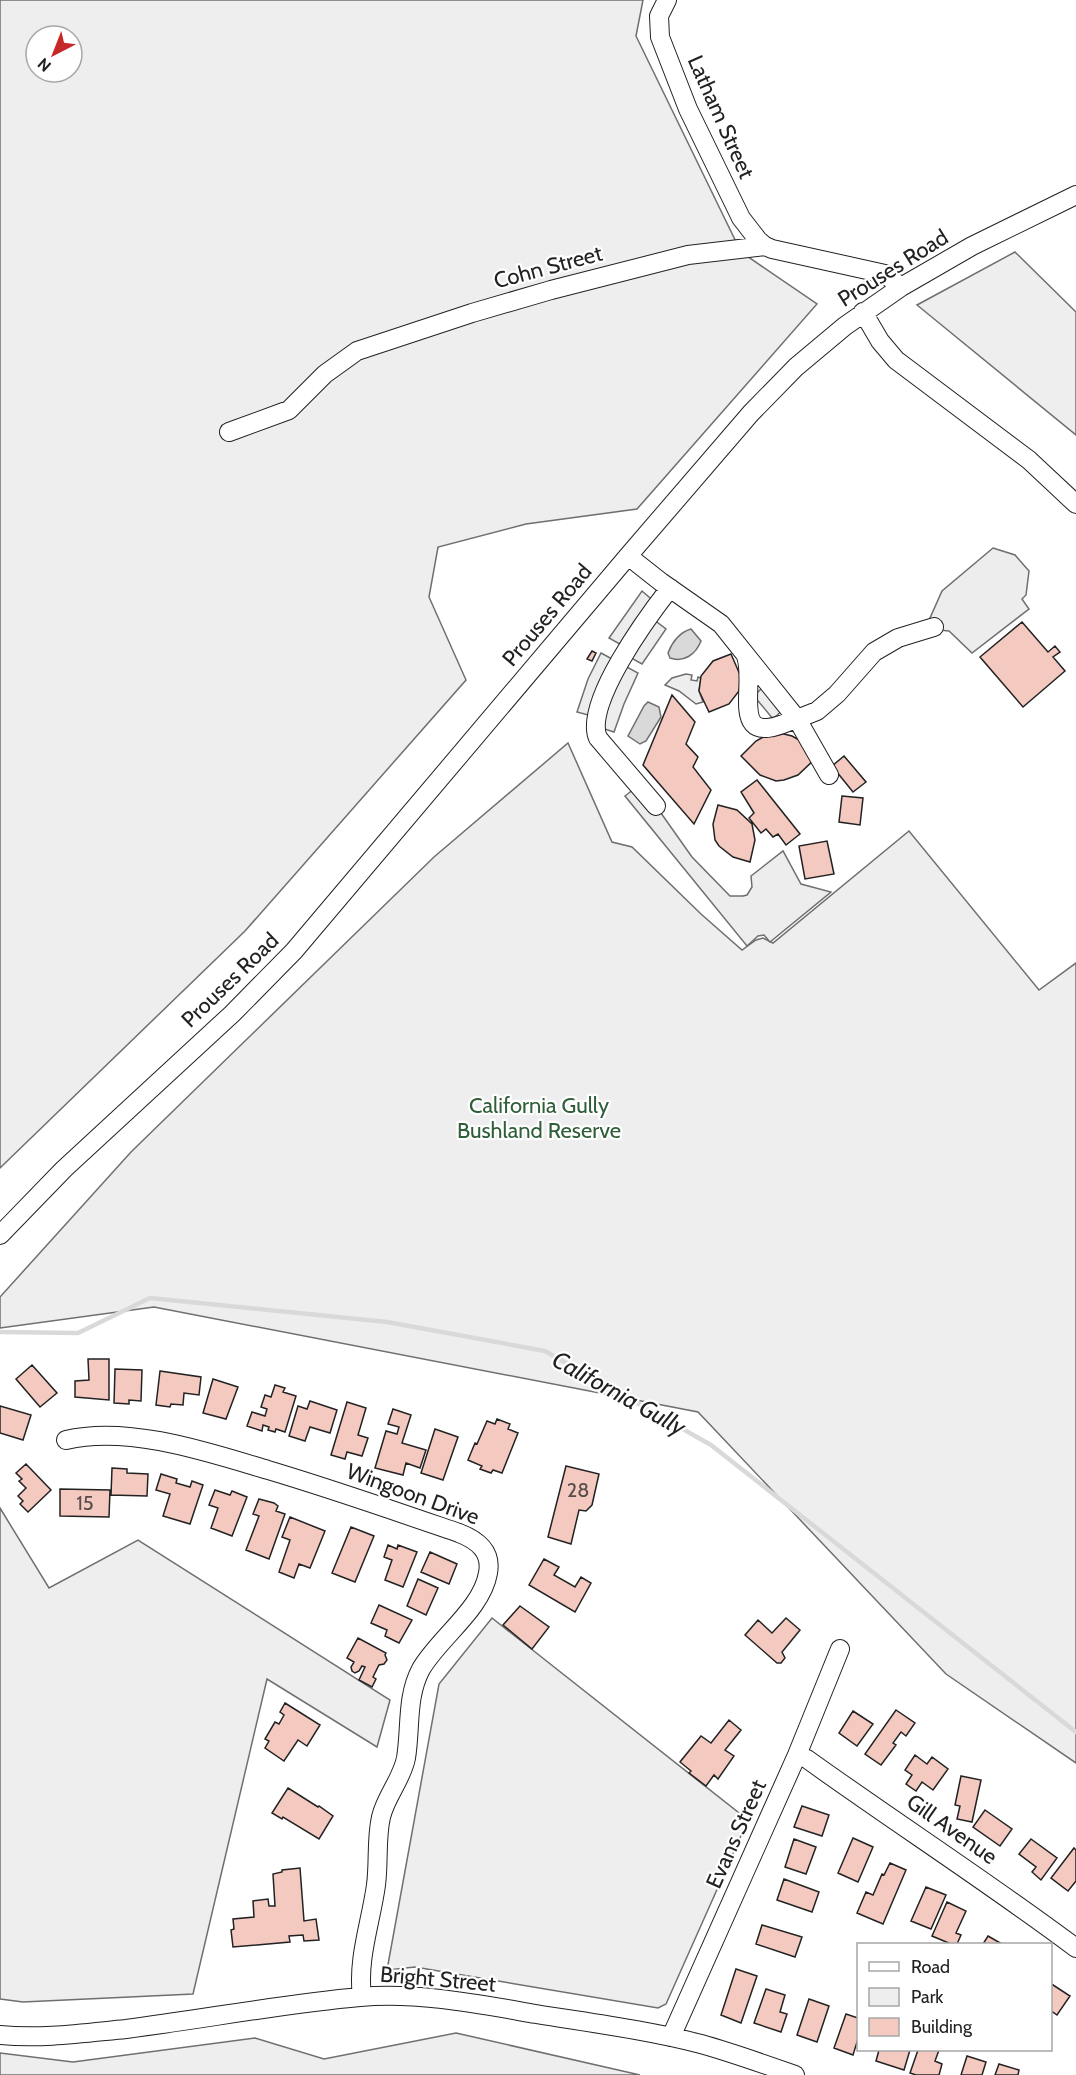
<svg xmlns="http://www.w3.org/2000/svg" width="1076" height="2075" font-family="Cabin,sans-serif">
  <rect width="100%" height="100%" fill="#fff"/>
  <path fill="#eee" stroke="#6f6f6f" stroke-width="1.5" fill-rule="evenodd" d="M0 0H643L636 36 741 252 817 304 637 509 526 524 438 547 429 597 466 680 245 931 0 1168ZM36 36H72V72H36Z
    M1015 252 1076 312V435L917 305Z
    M686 674 692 675 691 680 697 681 698 677 701 678 699 691 703 702 696 704 679 691 665 685 672 678Z
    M568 743 612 842 632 847 701 914 742 950 756 940 763 938 773 943 909 831 1039 990 1076 963V1763L946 1674 698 1412 154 1307 0 1328V1297L131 1152 434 857Z
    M0 1508 49 1588 138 1540 390 1700 377 1747 267 1679 193 1994 23 2002 0 1999Z
    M492 1618 748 1820 666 2004 658 2008 415 1967 387 1970 439 1684Z
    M456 2033 640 2075H0V2053L73 2062 255 2038 324 2059Z"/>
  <path fill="#ededed" stroke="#6f6f6f" stroke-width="1.5" d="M993 548 1015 555 1029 571 1026 595 1022 599 1029 609 972 653 949 631 939 630 930 618 942 591Z
    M642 591 657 604 649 616 666 629 642 664 624 654 627 648 609 638Z
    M601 653 638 673 624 704 614 732 595 726 596 717 577 712 588 679Z
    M768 682 787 706 773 719 754 696Z
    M639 785 656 806 692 857 730 896H743L747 895 752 887 751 876 783 851 801 884 831 892 770 942 764 935 758 936 747 946 625 796Z"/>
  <path fill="#d9d9d9" stroke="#6f6f6f" stroke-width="1.5" d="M691 629 701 641C696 654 684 663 670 658L668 653C672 642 680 632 691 629Z
    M648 702 659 707 661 717 646 741 640 744 628 736 644 706Z"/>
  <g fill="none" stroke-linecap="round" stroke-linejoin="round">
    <path stroke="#d9d9d9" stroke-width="4.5" d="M0 1332 78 1333 150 1298 387 1322 545 1351 711 1445 1076 1732"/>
  </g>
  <path fill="#f3c9c0" stroke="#222" stroke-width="1.5" d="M1022 622 1048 652 1055 646 1060 652 1053 657 1065 671 1023 707 980 657Z
    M592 651 596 653 592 661 587 659Z
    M731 654 741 677 739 691 729 704 709 712 699 691 701 676 713 661Z
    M672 695 695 722 686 744 698 757 693 767 711 790 694 824 643 765Z
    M780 733 792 736 801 741 816 758 798 775 784 780 776 781 760 775 741 756 756 741 769 734Z
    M844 756 866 782 853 792 832 766Z
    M757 780 800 834 786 845 778 834 773 837 766 829 761 833 749 818 754 813 741 792Z
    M842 796 863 798 860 825 839 822Z
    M718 805 737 810 752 824 755 840 750 862 733 857 719 846 715 840 713 824Z
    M827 841 834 874 805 879 799 846Z
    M88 1359H109V1400L75 1397V1381L89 1380Z
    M32 1365 57 1393 40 1407 16 1379Z
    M115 1369 142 1370 141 1401 129 1400V1404L114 1403Z
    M160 1371 201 1377 199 1395 184 1393 183 1405 171 1404 170 1407 156 1405Z
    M213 1379 238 1387 226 1419 203 1413Z
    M275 1385 285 1388 283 1392 296 1396 285 1432 276 1429 275 1432 268 1430 269 1427 263 1425 262 1431 247 1426 252 1412 265 1416 267 1409 261 1407 265 1395 271 1397Z
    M310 1401 337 1410 330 1433 310 1427 305 1441 289 1436 298 1406 307 1409Z
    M347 1402 366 1408 358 1435 368 1438 362 1456 347 1452 345 1459 331 1455Z
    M0 1406 31 1415 23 1440 0 1433Z
    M393 1409 411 1415 402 1443 426 1450 420 1468 406 1463 403 1475 375 1468 386 1431 397 1434 399 1427 388 1424Z
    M497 1419 510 1424 508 1429 518 1433 502 1473 493 1470 491 1473 480 1469 482 1466 468 1460 475 1443 477 1444 487 1421 495 1424Z
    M435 1429 458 1437 443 1480 421 1473Z
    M26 1464 51 1490 28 1512 20 1504 23 1501 18 1496 26 1488 19 1481 22 1479 16 1473Z
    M566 1466 599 1474 592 1505 586 1511 579 1510 571 1544 548 1537Z
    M112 1468 127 1469V1473L148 1474 147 1496 111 1495Z
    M161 1474 177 1479 176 1483 190 1487 192 1481 203 1485 190 1524 163 1516 170 1494 156 1490Z
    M60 1489 110 1490 109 1517 60 1516Z
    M215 1490 230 1495 232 1491 247 1497 232 1536 211 1528 218 1508 209 1505Z
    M259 1499 274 1503 278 1506 276 1511 285 1514 269 1559 246 1550 259 1516 253 1514Z
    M290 1517 325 1531 310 1568 299 1564 294 1578 279 1572 290 1540 282 1537Z
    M351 1527 374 1536 355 1582 332 1573Z
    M388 1545 397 1549 398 1545 417 1552 403 1587 385 1580 392 1560 384 1557Z
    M430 1552 457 1564 449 1584 421 1572Z
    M544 1559 559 1567 554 1575 575 1587 581 1577 591 1583 575 1612 529 1585Z
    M418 1579 438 1588 426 1615 407 1606Z
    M379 1605 412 1620 399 1643 385 1636 387 1630 371 1623Z
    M520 1606 549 1627 532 1649 503 1625Z
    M786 1618 800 1630 782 1652 785 1658 781 1663H777L745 1635 758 1620 772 1633Z
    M358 1638 386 1653 385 1655 387 1660 384 1664 379 1665 373 1677 376 1679 372 1687 359 1680 365 1667 362 1666 359 1671 355 1673 352 1671 351 1667 354 1662 347 1658Z
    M285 1703 320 1725 307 1746 298 1740 284 1761 265 1748 269 1741 265 1739 275 1722 279 1724 284 1715 280 1712Z
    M896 1710 915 1723 906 1736 901 1732 893 1743 896 1745 881 1765 865 1754Z
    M853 1711 873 1724 857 1746 839 1733Z
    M729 1720 741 1730 725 1750 734 1756 718 1779 714 1775 706 1786 689 1773 691 1771 680 1762 701 1736 711 1743Z
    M915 1755 927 1764 932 1757 948 1769 933 1790 922 1782 916 1791 906 1784 912 1775 905 1770Z
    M961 1776 981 1780 972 1822 957 1819 960 1806 955 1805Z
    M288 1788 318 1807 319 1806 333 1816 319 1839 283 1817 282 1819 272 1813Z
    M802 1806 829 1815 822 1836 794 1827Z
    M985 1810 1012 1829 1000 1846 973 1827Z
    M853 1838 873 1847 858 1882 838 1873Z
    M794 1839 816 1847 806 1874 785 1867Z
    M1031 1839 1057 1858 1041 1880 1032 1872 1036 1867 1019 1854Z
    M1074 1848 1076 1850V1881L1068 1891 1051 1878Z
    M890 1863 906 1870 883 1924 857 1913 866 1892 873 1895 882 1874 884 1875Z
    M300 1868 304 1921 316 1919 319 1940 304 1941 303 1935 289 1936 290 1942 233 1947 231 1930 234 1929 233 1919 254 1917 253 1901 268 1899 269 1906H275L273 1874 282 1872V1870Z
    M784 1879 819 1892 812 1912 777 1900Z
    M926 1887 946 1895 931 1929 911 1921Z
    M947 1902 966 1911 956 1933 961 1935 957 1944H951L932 1936Z
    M762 1925 802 1937 795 1957 756 1944Z
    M988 1936 1002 1944H983Z
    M736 1969 757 1976 741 2023 721 2015Z
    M1050 1983 1070 1996 1057 2015 1050 2010Z
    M766 1989 785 1995 780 2012 787 2014 781 2032 754 2023Z
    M809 1999 829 2006 817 2042 797 2035Z
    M846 2014 858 2018V2039L853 2055 834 2048Z
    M879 2050H910L904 2070 876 2061Z
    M918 2050H939L935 2061 942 2064 939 2075H916L910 2073Z
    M967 2056 986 2062 982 2075H961Z
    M999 2064 1019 2070 1018 2075H995Z"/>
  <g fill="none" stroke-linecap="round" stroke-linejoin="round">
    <defs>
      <path id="minor" d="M667 0 659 16 660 37 688 109 741 218 758 240 765 246
        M863 312 880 341 896 360 1029 460 1076 504
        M229 432 289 410 325 374 357 351 472 313 551 290 688 255 765 246 772 249 885 274 901 287
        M628 556 661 582 721 624 797 719 829 775
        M746 656C757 688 725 753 797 718
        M797 719 817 711 837 694 874 652 898 638 934 627
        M656 806 598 738C583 704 649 615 670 588
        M0 1235 64 1169 232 1014 294 951 628 556 751 413 796 367 845 326 901 287 972 246 1076 195
        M66 1440C128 1425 208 1452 268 1470 332 1489 395 1511 459 1533 477 1540 492 1551 488 1573 482 1609 439 1638 421 1669 406 1697 411 1728 406 1758 402 1779 386 1796 381 1817 376 1839 379 1862 376 1885 371 1922 357 1959 362 1997
        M797 1755 807 1759C896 1823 988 1882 1076 1948
        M0 2035C42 2039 84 2033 126 2029 204 2019 282 2004 360 1997 419 1992 478 2004 536 2014 591 2023 647 2030 701 2044 733 2053 764 2064 795 2075
        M671 2037 797 1755 840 1649"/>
    </defs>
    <use href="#minor" stroke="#222" stroke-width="20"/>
    <use href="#minor" stroke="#fff" stroke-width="18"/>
  </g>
  <g text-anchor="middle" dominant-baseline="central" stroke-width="4.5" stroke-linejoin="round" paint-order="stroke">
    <g font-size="20" fill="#564c4a">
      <text x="578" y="1490">28</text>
      <text x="85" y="1503">15</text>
    </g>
    <g font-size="22" fill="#222" stroke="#fff">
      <text transform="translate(721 117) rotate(66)">Latham Street</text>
      <text transform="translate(548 267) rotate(-15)">Cohn Street</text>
      <text transform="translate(893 268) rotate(-32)">Prouses Road</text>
      <text transform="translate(547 615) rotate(-50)">Prouses Road</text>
      <text transform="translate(230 980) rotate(-44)">Prouses Road</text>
      <text transform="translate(413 1494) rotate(20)">Wingoon Drive</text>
      <text transform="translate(952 1829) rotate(35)">Gill Avenue</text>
      <text transform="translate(736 1834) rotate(-66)">Evans Street</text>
      <text transform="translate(438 1979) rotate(5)">Bright Street</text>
    </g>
    <g font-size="22" fill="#2f5e38" stroke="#fff">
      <text x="539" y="1105">California Gully<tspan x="539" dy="25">Bushland Reserve</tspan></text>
    </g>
    <g font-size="24" font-style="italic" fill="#222" stroke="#fff">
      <text transform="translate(619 1393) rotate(29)">California Gully</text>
    </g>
  </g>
  <rect x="857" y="1943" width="195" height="108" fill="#ffffff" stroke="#a7a7a7" stroke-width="1.5"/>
  <rect x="869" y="1962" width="30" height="9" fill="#ffffff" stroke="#a7a7a7" stroke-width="1.5"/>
  <text x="911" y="1973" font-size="18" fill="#222222">Road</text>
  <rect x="869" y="1988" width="30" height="18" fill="#eeeeee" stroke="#a7a7a7" stroke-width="1.5"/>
  <text x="911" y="2003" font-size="18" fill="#222222">Park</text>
  <rect x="869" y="2018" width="30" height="18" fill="#f3c9c0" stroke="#a7a7a7" stroke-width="1.5"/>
  <text x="911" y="2033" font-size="18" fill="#222222">Building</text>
  <g transform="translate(54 54) rotate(222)"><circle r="28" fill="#ffffff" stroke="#a7a7a7" stroke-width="1.5"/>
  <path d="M0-4.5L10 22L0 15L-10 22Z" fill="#c62828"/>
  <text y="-9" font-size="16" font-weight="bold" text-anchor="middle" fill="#222222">N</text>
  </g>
</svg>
